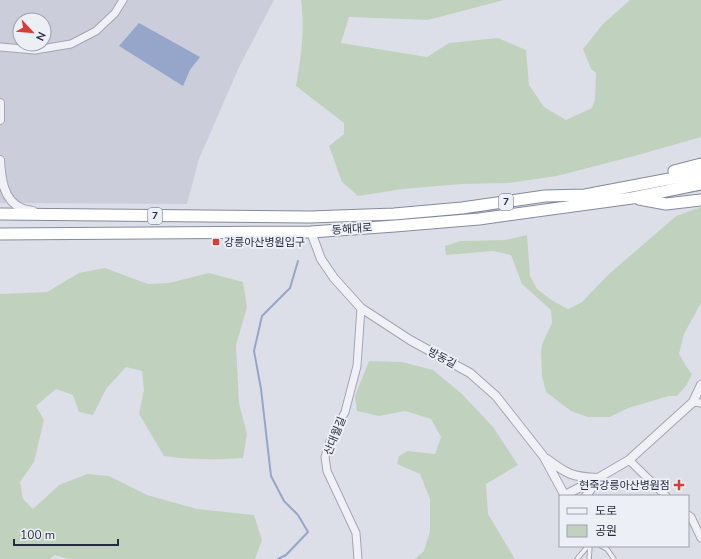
<svg xmlns="http://www.w3.org/2000/svg" width="701" height="559" font-family="'Nunito Sans','Noto Sans KR',sans-serif">
  <rect width="100%" height="100%" fill="#dddfe8"/>
  <path fill="#cbceda" fill-rule="evenodd" d="M0 0H274L240 65 199 159 187 204 0 203ZM20 20H44V44H20Z"/>
  <path fill="#c0d2be" d="M301 0H504L428 20 349 17 341 43 427 57 449 43 498 38 526 50 529 85 544 107 566 120 592 108 595 99 596 73 591 69 583 49 603 24 630 0H701V137L638 155 557 176 509 183 462 184 403 189 358 196 342 182 329 146 344 134V123L296 86C301 58 305 29 301 0Z
    M701 207V303L684 334 679 354 686 366 692 374 686 386 677 396H669L628 408 610 417H588L571 411 546 392 542 376 541 351 543 342 552 323 551 310 522 284 511 255 493 251 446 255 445 246 461 241 506 240 527 235 530 276 537 289 553 301 568 309 582 302 609 274 676 216Z
    M105 268 148 284 169 283 209 273 243 282 247 307 236 345 239 403 247 434 243 458C216 460 191 460 164 456L139 414 144 390 142 371 126 367 106 389 93 415 79 412 73 395 56 389 36 406 44 420 34 462 20 482 23 499 33 509 59 485 87 474 109 476 147 495 197 509 254 515 262 540 255 559H69L55 555 50 559H0V294L47 292 79 273Z
    M369 361 402 362 433 370 462 394 493 427 518 465 486 484 488 514 515 559H415L424 551 430 531V499L420 474 397 464 399 456 408 451 435 454 441 437 431 419 405 411 379 416 357 411 355 396Z"/>
  <path fill="#96a6ca" d="M139 23 200 57 190 70 183 86 119 46Z"/>
  <g fill="none" stroke-linecap="round" stroke-linejoin="round">
    <path stroke="#96a6ca" stroke-width="2" d="M278 559 286 555 308 532 298 515 284 501 271 476 261 389 254 351 262 316 290 288 298 261"/>
    <defs>
      <path id="service" d="M601 546 607 549 614 559
        M577 559 588 546
        M589 559 590 546"/>
      <path id="minor" d="M0 47 35 50 71 44 96 31 115 13 123 0
        M693 402 701 403
        M629 460 666 496
        M688 515 691 517 701 538
        M358 559 356 533 327 471 325 457 330 441 345 412 357 366 361 308"/>
      <path id="tertiary" d="M0 103V120
        M0 160C1 177 3 200 21 208 25 210 29 210 33 211
        M311 232 321 259 334 278 361 308 410 340 470 373 496 396 544 457 565 496
        M547 459C567 474 572 477 598 478
        M565 495 598 478 629 460 693 402 701 385
        M586 496 598 479"/>
      <path id="trunk" d="M674 171 701 164
        M639 199 666 204 701 200
        M0 214 310 217 394 214 462 208 545 196 585 195 701 173
        M0 234 311 232 395 226 479 219 632 198 701 184"/>
    </defs>
    <use href="#service" stroke="#a2a5b2" stroke-width="5.5"/>
    <use href="#minor" stroke="#a2a5b2" stroke-width="9"/>
    <use href="#tertiary" stroke="#a2a5b2" stroke-width="10"/>
    <use href="#trunk" stroke="#848a9f" stroke-width="13"/>
    <use href="#service" stroke="#f0f1f6" stroke-width="3.5"/>
    <use href="#minor" stroke="#f0f1f6" stroke-width="7"/>
    <use href="#tertiary" stroke="#f0f1f6" stroke-width="8"/>
    <use href="#trunk" stroke="#fff" stroke-width="11"/>
  </g>
  <g fill="#d33e3b" stroke="#eceff5" stroke-width="1.5">
    <rect x="212" y="238" width="8" height="8" rx="2"/>
    <path d="M677 479h4v4h4v4h-4v4h-4v-4h-4v-4h4z"/>
  </g>
  <g text-anchor="middle" dominant-baseline="central" stroke-width="4" stroke-linejoin="round" paint-order="stroke">
    <g fill="#eceff5" stroke="#616676" stroke-width="1">
      <rect x="499" y="194" width="14" height="16" rx="3"/>
      <rect x="148" y="208" width="14" height="16" rx="3"/>
    </g>
    <g font-size="10" font-weight="bold" fill="#262b3f">
      <text x="506" y="202">7</text>
      <text x="155" y="216">7</text>
    </g>
    <g font-size="11" fill="#262b3f" stroke="#eceff5">
      <text transform="translate(352 229) rotate(-4)">동해대로</text>
      <text transform="translate(442 358) rotate(28)">방동길</text>
      <text transform="translate(335 436) rotate(-68)">산대월길</text>
    </g>
    <g font-size="11" fill="#262b3f" stroke="#eceff5" text-anchor="start">
      <text x="224" y="242">강릉아산병원입구</text>
      <text x="670" y="485" text-anchor="end">현죽강릉아산병원점</text>
    </g>
  </g>
  <rect x="559" y="495" width="130" height="52" fill="#eceff5" stroke="#9da1ac"/>
  <rect x="567" y="508" width="20" height="6" fill="#f0f1f6" stroke="#9da1ac"/>
  <text x="595" y="515" font-size="12" fill="#262b3f">도로</text>
  <rect x="567" y="525" width="20" height="12" fill="#c0d2be" stroke="#9da1ac"/>
  <text x="595" y="535" font-size="12" fill="#262b3f">공원</text>
  <g transform="translate(32 32) rotate(116)"><circle r="19" fill="#eceff5" stroke="#9da1ac"/>
  <path d="M0-3L7 15L0 10L-7 15Z" fill="#d33e3b"/>
  <text y="-6" font-size="11" font-weight="bold" text-anchor="middle" fill="#262b3f">N</text>
  </g>
  <path d="M14 539v6h104v-6" fill="none" stroke="#262b3f" stroke-width="2"/>
  <text x="20" y="539" font-size="12" fill="#262b3f" stroke="#eceff5" stroke-width="3" paint-order="stroke">100 m</text>
</svg>
